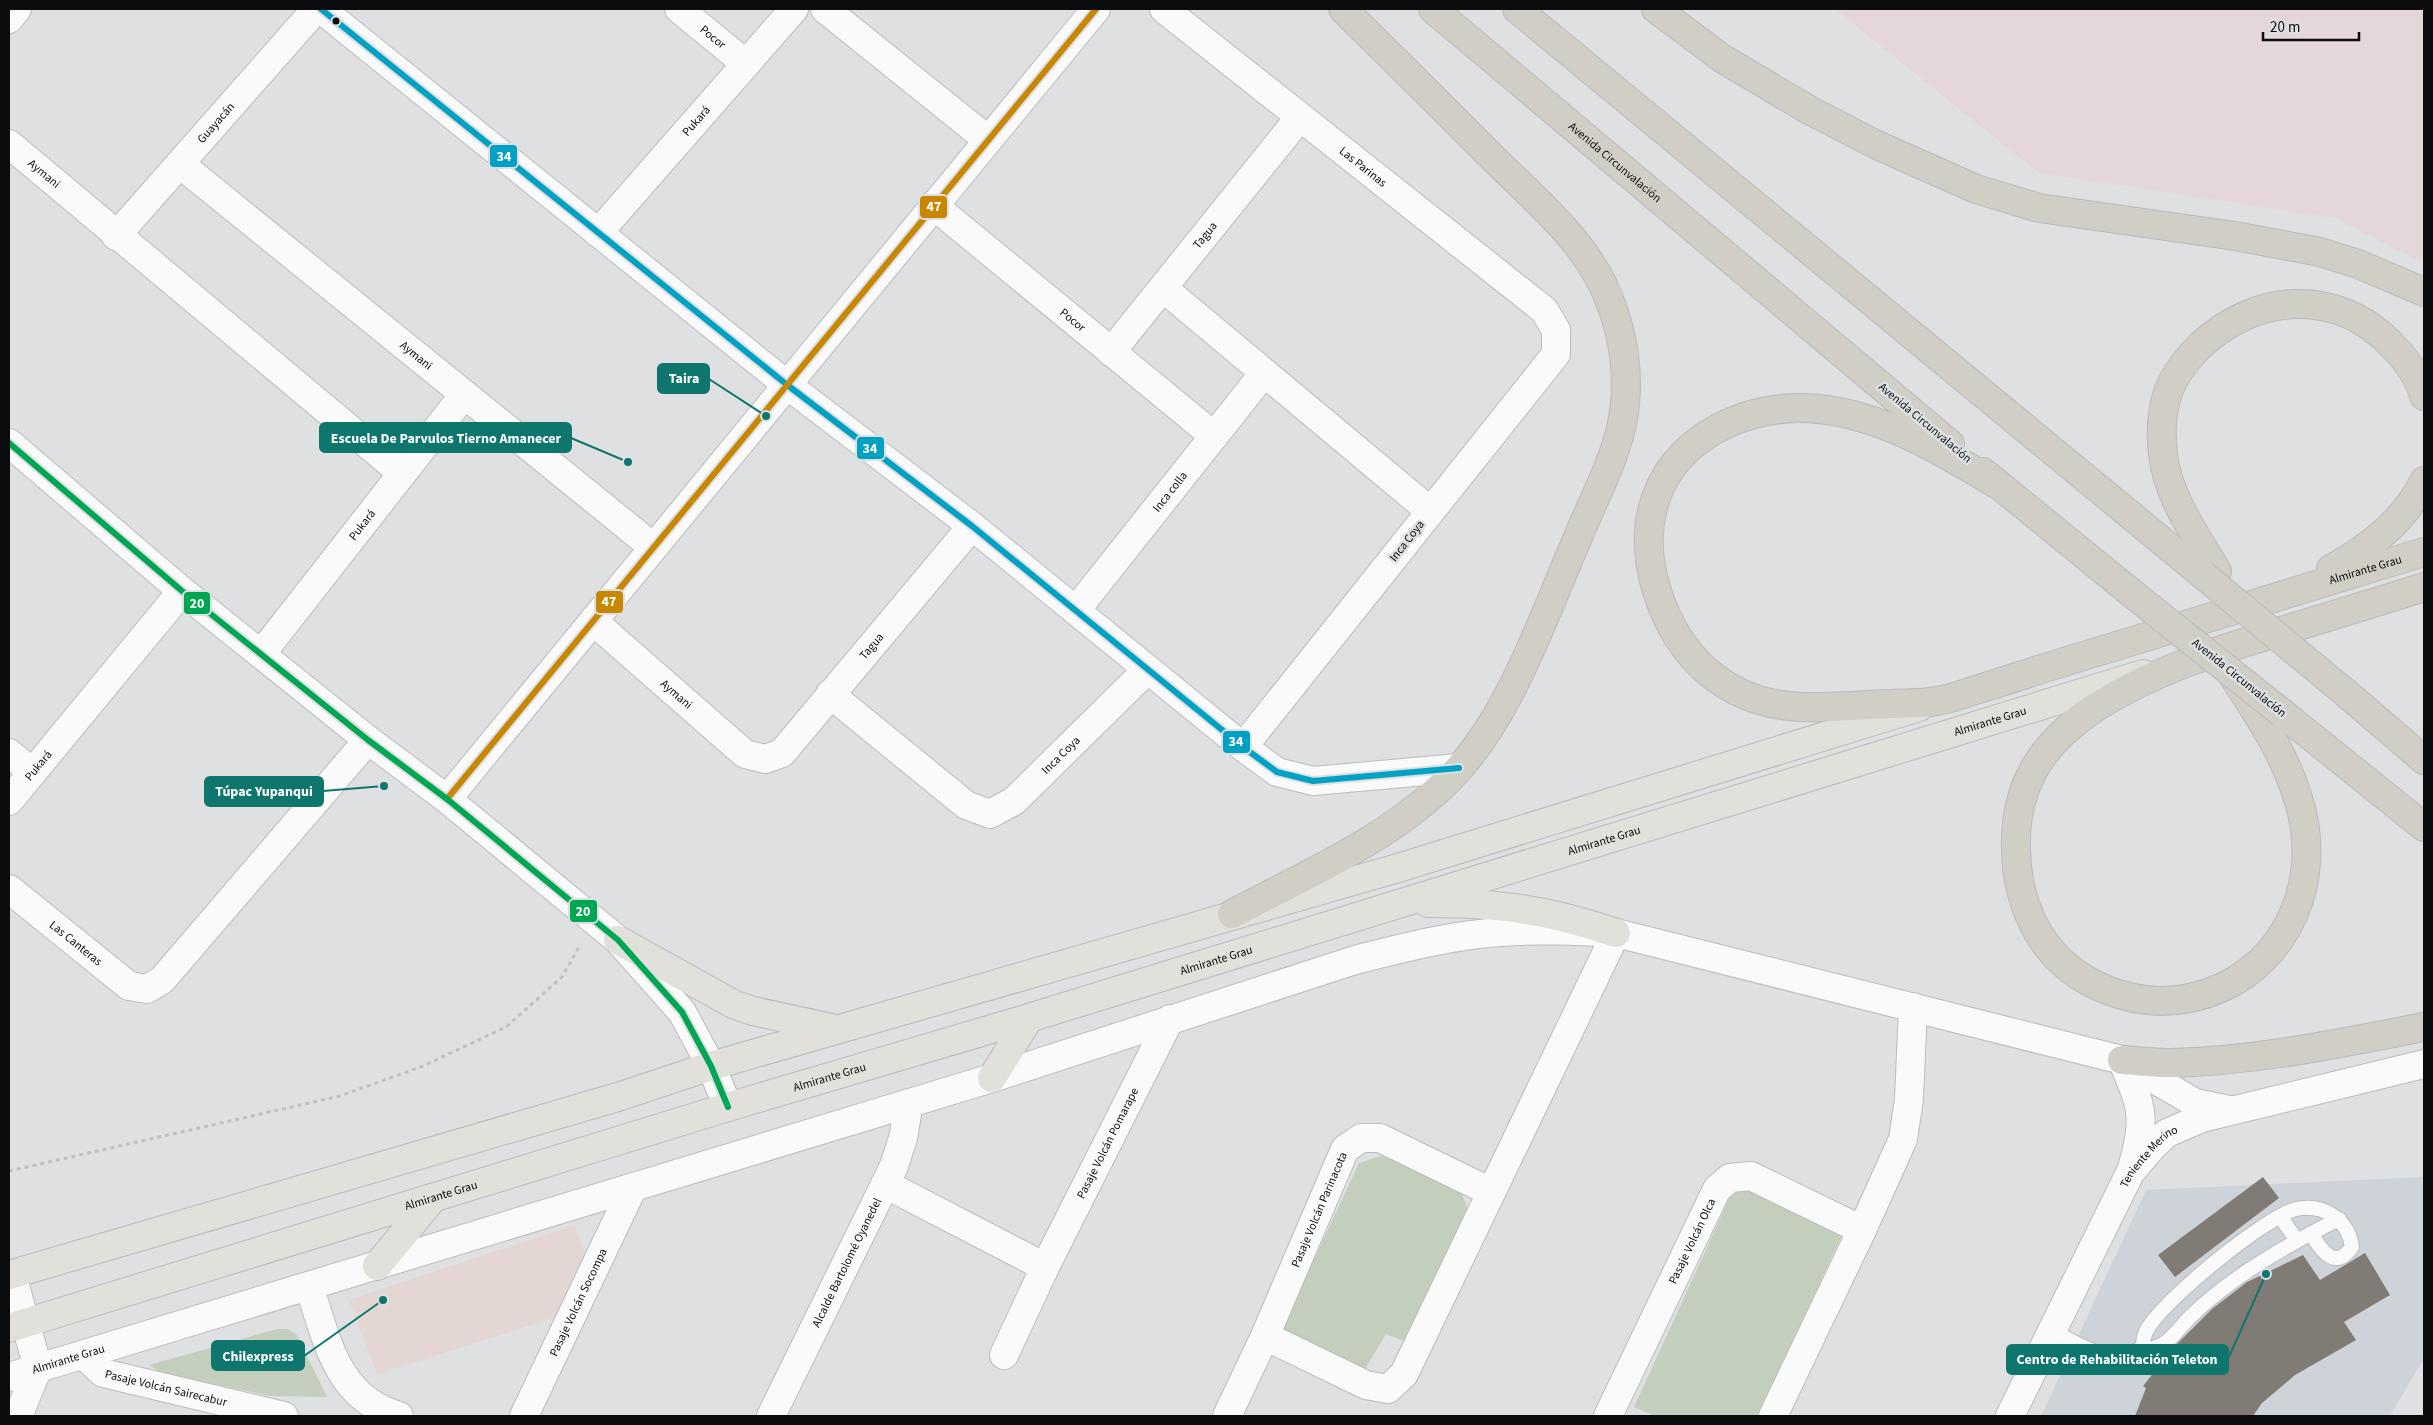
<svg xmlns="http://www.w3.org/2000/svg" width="2433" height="1425" font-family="'Source Sans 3',sans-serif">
  <rect width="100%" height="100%" fill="#dee0e2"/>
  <path fill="#e4d7d3" d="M575 1225 586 1259 557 1317 377 1374 349 1300Z"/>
  <path fill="#e4d6d9" d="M1835 9H2424V263L2335 218 2039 173Z"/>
  <path fill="#ced3d9" d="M2424 1177V1358L2390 1416H2041L2146 1190Z"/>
  <path fill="#c4cebc" d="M1392 1152 1459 1185 1469 1214 1407 1342 1386 1334 1358 1381 1276 1341 1359 1163Z
    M1736 1184 1843 1233 1758 1416H1655L1634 1407Z
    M277 1329H288L296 1334 327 1397 270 1396 162 1373 149 1365Z"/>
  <path fill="#807b75" d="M2263 1177 2279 1198 2175 1277 2158 1255Z
    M2365 1253 2390 1295 2344 1322 2356 1340 2295 1375 2262 1403 2253 1416H2135L2146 1388 2143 1386 2177 1344 2212 1309 2247 1282 2303 1255 2320 1280Z"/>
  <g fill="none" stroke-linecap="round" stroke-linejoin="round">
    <defs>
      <path id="lane" d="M2280 1216 2297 1241
        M2053 1331C2082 1346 2111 1368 2143 1347
        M2143 1347C2143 1340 2144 1334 2148 1328 2164 1300 2265 1217 2296 1209 2323 1203 2348 1219 2352 1247 2335 1272 2320 1249 2311 1233
        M2143 1347 2149 1349C2169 1346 2177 1330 2190 1317 2232 1276 2287 1245 2339 1219"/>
      <g id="street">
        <path d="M321 9 786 384 972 526 1243 747 1277 772 1313 781 1459 768"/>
        <path id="s1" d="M679 9 746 64"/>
        <path d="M825 9 988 140"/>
        <path id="s2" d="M1164 9 1544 310 1556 330V354L1243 747"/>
        <path d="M9 19 17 9"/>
        <path id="s3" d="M9 144 402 473"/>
        <path id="s4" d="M180 164 653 547"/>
        <path id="s5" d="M933 205 1214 436"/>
        <path id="s6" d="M598 233 794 9"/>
        <path id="s7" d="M116 236 316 9"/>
        <path d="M1163 288 1430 511"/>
        <path id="s8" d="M1111 352 1300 117"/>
        <path id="s9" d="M1076 610 1264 373"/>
        <path id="s10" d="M593 621 745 754 765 759 782 753 972 526"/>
        <path id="s11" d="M261 654 463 396"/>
        <path id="s12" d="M830 694 966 805 990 814 1014 801 1147 670"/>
        <path d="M9 753 32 772"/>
        <path d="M447 799 1096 9"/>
        <path id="s13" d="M9 801 182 591"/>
        <path id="s14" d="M9 889 129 986 147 989 162 980 368 740"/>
        <path d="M885 1184 1045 1267"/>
        <path d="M309 1286C327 1339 336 1398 399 1416"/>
        <path d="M1265 1336 1366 1385 1388 1389 1404 1374 1616 933"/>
        <path id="s15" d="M84 1355 103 1373 284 1416"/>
        <path id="s16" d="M1004 1355 1045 1267 1170 1019"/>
        <path id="s17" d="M524 1416 633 1187"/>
        <path id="s18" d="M771 1416 894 1166 903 1138 909 1103"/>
        <path id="s19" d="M1227 1416 1265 1336 1345 1149 1361 1138H1380L1491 1192"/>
        <path id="s20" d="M1608 1416 1717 1189 1730 1178 1751 1176 1862 1230"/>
        <path d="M1773 1416 1862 1230 1903 1139 1909 1099 1913 1007"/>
      </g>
      <g id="secondary">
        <path d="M9 443 182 591 368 740 447 799 618 940 682 1012 711 1066 728 1107"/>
        <path d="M2122 1060C2142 1107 2147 1117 2132 1168"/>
        <path d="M12 1275 38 1368"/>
        <path id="s21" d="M9 1377 992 1078 1355 960C1402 948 1452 935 1501 932 1539 929 1578 931 1616 933L2122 1060 2195 1103 2229 1110"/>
        <path d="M18 1416 38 1368"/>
        <path id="s22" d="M2010 1416 2130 1173 2153 1146 2167 1133 2202 1118 2424 1064"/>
      </g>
      <g id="primary">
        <path d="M1428 903C1499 903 1549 910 1616 933"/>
        <path d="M618 940 735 1005 753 1011 836 1029"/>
        <path d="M992 1078 1029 1018"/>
        <path d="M377 1266 433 1198"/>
        <path d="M9 1275 621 1096 711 1066 1398 868 1919 707"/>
        <path id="s23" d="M9 1328 728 1107 1029 1018 2143 674"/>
      </g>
      <g id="highway">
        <path id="s24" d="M1433 9 1950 444"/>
        <path d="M1517 9 2203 575"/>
        <path d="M1656 9 1723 59 1809 110 1877 145 1976 189 2039 208 2235 236 2320 252 2358 264 2424 292"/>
        <path d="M1983 472 2134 595"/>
        <path id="s25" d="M1997 484C1941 451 1885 416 1819 409 1750 401 1669 437 1652 511 1646 537 1649 566 1657 591 1678 659 1729 705 1803 707 1832 708 1861 705 1890 704 1905 703 1922 704 1937 701 1956 698 1976 689 1995 684 2037 670 2080 657 2123 644 2223 613 2323 582 2424 552"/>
        <path d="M2331 569C2369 548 2405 521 2424 481"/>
        <path d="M2217 571C2196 536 2168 497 2163 455 2161 437 2161 417 2166 399 2171 379 2186 360 2200 346 2255 294 2334 287 2390 343 2404 357 2419 376 2424 396"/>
        <path d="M2233 676C2261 719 2290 762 2302 813 2321 894 2278 977 2194 997 2137 1011 2070 985 2039 934 2024 909 2016 878 2016 849 2014 784 2043 742 2096 707 2153 671 2218 650 2282 631 2330 616 2377 602 2424 587"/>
        <path d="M2347 694 2424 760"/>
        <path d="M2282 713 2424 827"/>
        <path d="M1232 914C1305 875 1383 842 1443 785 1508 725 1543 617 1578 537 1595 495 1621 450 1625 404 1629 363 1620 320 1602 283 1579 237 1535 199 1498 163 1447 112 1395 60 1343 9"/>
        <path d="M2122 1060C2138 1061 2155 1063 2171 1063 2257 1061 2340 1043 2424 1027"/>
      </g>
    </defs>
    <use href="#lane" stroke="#bbbcbd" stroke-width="16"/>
    <use href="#street" stroke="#bbbcbd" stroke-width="30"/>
    <use href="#secondary" stroke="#bbbcbd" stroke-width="30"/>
    <use href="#primary" stroke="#b9babb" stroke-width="30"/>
    <use href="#highway" stroke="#b9babb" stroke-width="30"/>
    <path stroke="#bfc0c0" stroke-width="3" stroke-dasharray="4 4" stroke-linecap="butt" d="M9 1171 340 1096 423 1066 506 1027 562 977 579 947"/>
    <use href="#lane" stroke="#fafafb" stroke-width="14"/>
    <use href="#street" stroke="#fafafb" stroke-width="28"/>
    <use href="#secondary" stroke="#fafafb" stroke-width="28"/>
    <use href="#primary" stroke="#e1e0db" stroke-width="28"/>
    <use href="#highway" stroke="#d1cec6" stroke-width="28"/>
    <defs>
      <path id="highway-bridge" d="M2203 575 2347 694
        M2134 595 2282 713"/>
    </defs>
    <use href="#highway-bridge" stroke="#b9babb" stroke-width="30" stroke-linecap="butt"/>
    <use href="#highway-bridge" stroke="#d1cec6" stroke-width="28"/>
    <defs>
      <path id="bus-1" d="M321 9 786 384 972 526 1243 747 1277 772 1313 781 1459 768"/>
      <path id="bus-2" d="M447 799 1096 9"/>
      <path id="bus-3" d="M9 443 182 591 368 740 447 799 618 940 682 1012 711 1066 728 1107"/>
    </defs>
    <use href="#bus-1" stroke="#dde0e3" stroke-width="10"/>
    <use href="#bus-2" stroke="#dde0e3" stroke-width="10"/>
    <use href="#bus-3" stroke="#dde0e3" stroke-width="10"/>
    <use href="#bus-1" stroke="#01a1c4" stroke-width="6"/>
    <use href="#bus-2" stroke="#c88703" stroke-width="6"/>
    <use href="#bus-3" stroke="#00a651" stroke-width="6"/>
  </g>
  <circle fill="#0b0c0d" stroke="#dde0e3" stroke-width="2" cx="336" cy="21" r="4.5"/>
  <g text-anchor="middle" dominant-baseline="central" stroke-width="5" stroke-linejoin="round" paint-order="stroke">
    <g font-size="12" fill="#0b0c0d" stroke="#dde0e3">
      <text stroke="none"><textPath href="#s1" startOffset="44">Pocor</textPath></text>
      <text stroke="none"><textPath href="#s6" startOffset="149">Pukará</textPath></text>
      <text stroke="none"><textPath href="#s7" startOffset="151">Guayacán</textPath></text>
      <text stroke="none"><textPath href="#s24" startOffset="238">Avenida Circunvalación</textPath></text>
      <text stroke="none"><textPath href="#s2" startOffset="254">Las Parinas</textPath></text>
      <text stroke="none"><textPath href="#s3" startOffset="46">Aymani</textPath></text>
      <text stroke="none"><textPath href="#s8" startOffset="150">Tagua</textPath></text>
      <text stroke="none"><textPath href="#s5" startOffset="181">Pocor</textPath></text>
      <text stroke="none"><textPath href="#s4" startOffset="304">Aymani</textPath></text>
      <text transform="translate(1925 423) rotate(40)">Avenida Circunvalación</text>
      <text stroke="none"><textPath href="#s9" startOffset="151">Inca colla</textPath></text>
      <text stroke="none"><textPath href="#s11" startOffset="164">Pukará</textPath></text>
      <text transform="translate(1407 541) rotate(-52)">Inca Coya</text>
      <text stroke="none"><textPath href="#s25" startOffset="1272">Almirante Grau</textPath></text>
      <text stroke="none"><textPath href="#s10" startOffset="380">Tagua</textPath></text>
      <text transform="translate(2239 678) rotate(39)">Avenida Circunvalación</text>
      <text stroke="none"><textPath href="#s10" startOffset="111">Aymani</textPath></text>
      <text stroke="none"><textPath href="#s23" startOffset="2072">Almirante Grau</textPath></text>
      <text stroke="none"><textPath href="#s12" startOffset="294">Inca Coya</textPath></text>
      <text stroke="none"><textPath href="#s13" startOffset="46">Pukará</textPath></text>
      <text stroke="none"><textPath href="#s23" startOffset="1668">Almirante Grau</textPath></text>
      <text stroke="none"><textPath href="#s14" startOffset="86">Las Canteras</textPath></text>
      <text stroke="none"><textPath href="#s23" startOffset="1262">Almirante Grau</textPath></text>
      <text stroke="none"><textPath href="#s23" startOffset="858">Almirante Grau</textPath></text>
      <text stroke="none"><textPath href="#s16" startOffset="236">Pasaje Volcán Pomarape</textPath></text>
      <text stroke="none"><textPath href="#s22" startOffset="296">Teniente Merino</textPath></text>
      <text stroke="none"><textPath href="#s23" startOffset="452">Almirante Grau</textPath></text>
      <text stroke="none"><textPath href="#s19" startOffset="226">Pasaje Volcán Parinacota</textPath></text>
      <text stroke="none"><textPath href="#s20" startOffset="194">Pasaje Volcán Olca</textPath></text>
      <text stroke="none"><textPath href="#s18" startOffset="171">Alcalde Bartolomé Oyanedel</textPath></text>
      <text stroke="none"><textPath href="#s17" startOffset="126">Pasaje Volcán Socompa</textPath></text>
      <text stroke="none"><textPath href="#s21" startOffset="62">Almirante Grau</textPath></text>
      <text stroke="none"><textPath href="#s15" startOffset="91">Pasaje Volcán Sairecabur</textPath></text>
    </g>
  </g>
  <path fill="none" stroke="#0f766e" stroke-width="2" d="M766 416L709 379M628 462L571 438M384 786L323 791M383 1300L304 1356M2266 1274L2228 1359"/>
  <g fill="#0f766e" stroke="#dde0e3" stroke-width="2">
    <circle cx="766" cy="416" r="5"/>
    <circle cx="628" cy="462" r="5"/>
    <circle cx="384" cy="786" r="5"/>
    <circle cx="383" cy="1300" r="5"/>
    <circle cx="2266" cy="1274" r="5"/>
  </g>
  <g fill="#0f766e" stroke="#0f766e" stroke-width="2">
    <rect x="658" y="364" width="51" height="29" rx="5"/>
    <rect x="320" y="423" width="251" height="29" rx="5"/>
    <rect x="205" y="777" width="118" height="29" rx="5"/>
    <rect x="212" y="1341" width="92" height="29" rx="5"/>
    <rect x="2007" y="1345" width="221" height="29" rx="5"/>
  </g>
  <g font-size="14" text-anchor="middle" font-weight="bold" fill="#fff">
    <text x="684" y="383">Taira</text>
    <text x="446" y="443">Escuela De Parvulos Tierno Amanecer</text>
    <text x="264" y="796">Túpac Yupanqui</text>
    <text x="258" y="1361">Chilexpress</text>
    <text x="2117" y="1364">Centro de Rehabilitación Teleton</text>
  </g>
  <g stroke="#dde0e3" stroke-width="2">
    <rect x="489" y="144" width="29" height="24" rx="5" fill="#01a1c4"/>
    <rect x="919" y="195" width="29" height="24" rx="5" fill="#c88703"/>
    <rect x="856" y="436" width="29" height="24" rx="5" fill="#01a1c4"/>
    <rect x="595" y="590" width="29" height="24" rx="5" fill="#c88703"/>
    <rect x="183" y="591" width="28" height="24" rx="5" fill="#00a651"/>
    <rect x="1222" y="730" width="29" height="24" rx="5" fill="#01a1c4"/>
    <rect x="569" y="899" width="29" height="24" rx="5" fill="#00a651"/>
  </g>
  <g font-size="14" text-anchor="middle" font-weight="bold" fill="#fff">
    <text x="504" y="161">34</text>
    <text x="934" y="211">47</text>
    <text x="870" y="453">34</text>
    <text x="609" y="606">47</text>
    <text x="197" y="608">20</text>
    <text x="1236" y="746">34</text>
    <text x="583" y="916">20</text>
  </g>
  <rect width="2433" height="1425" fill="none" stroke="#0b0c0d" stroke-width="20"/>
  <path d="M2263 32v8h96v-8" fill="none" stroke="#0b0c0d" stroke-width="2.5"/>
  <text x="2270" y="32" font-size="15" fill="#0b0c0d" stroke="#dde0e3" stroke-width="4" paint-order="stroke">20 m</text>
</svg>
